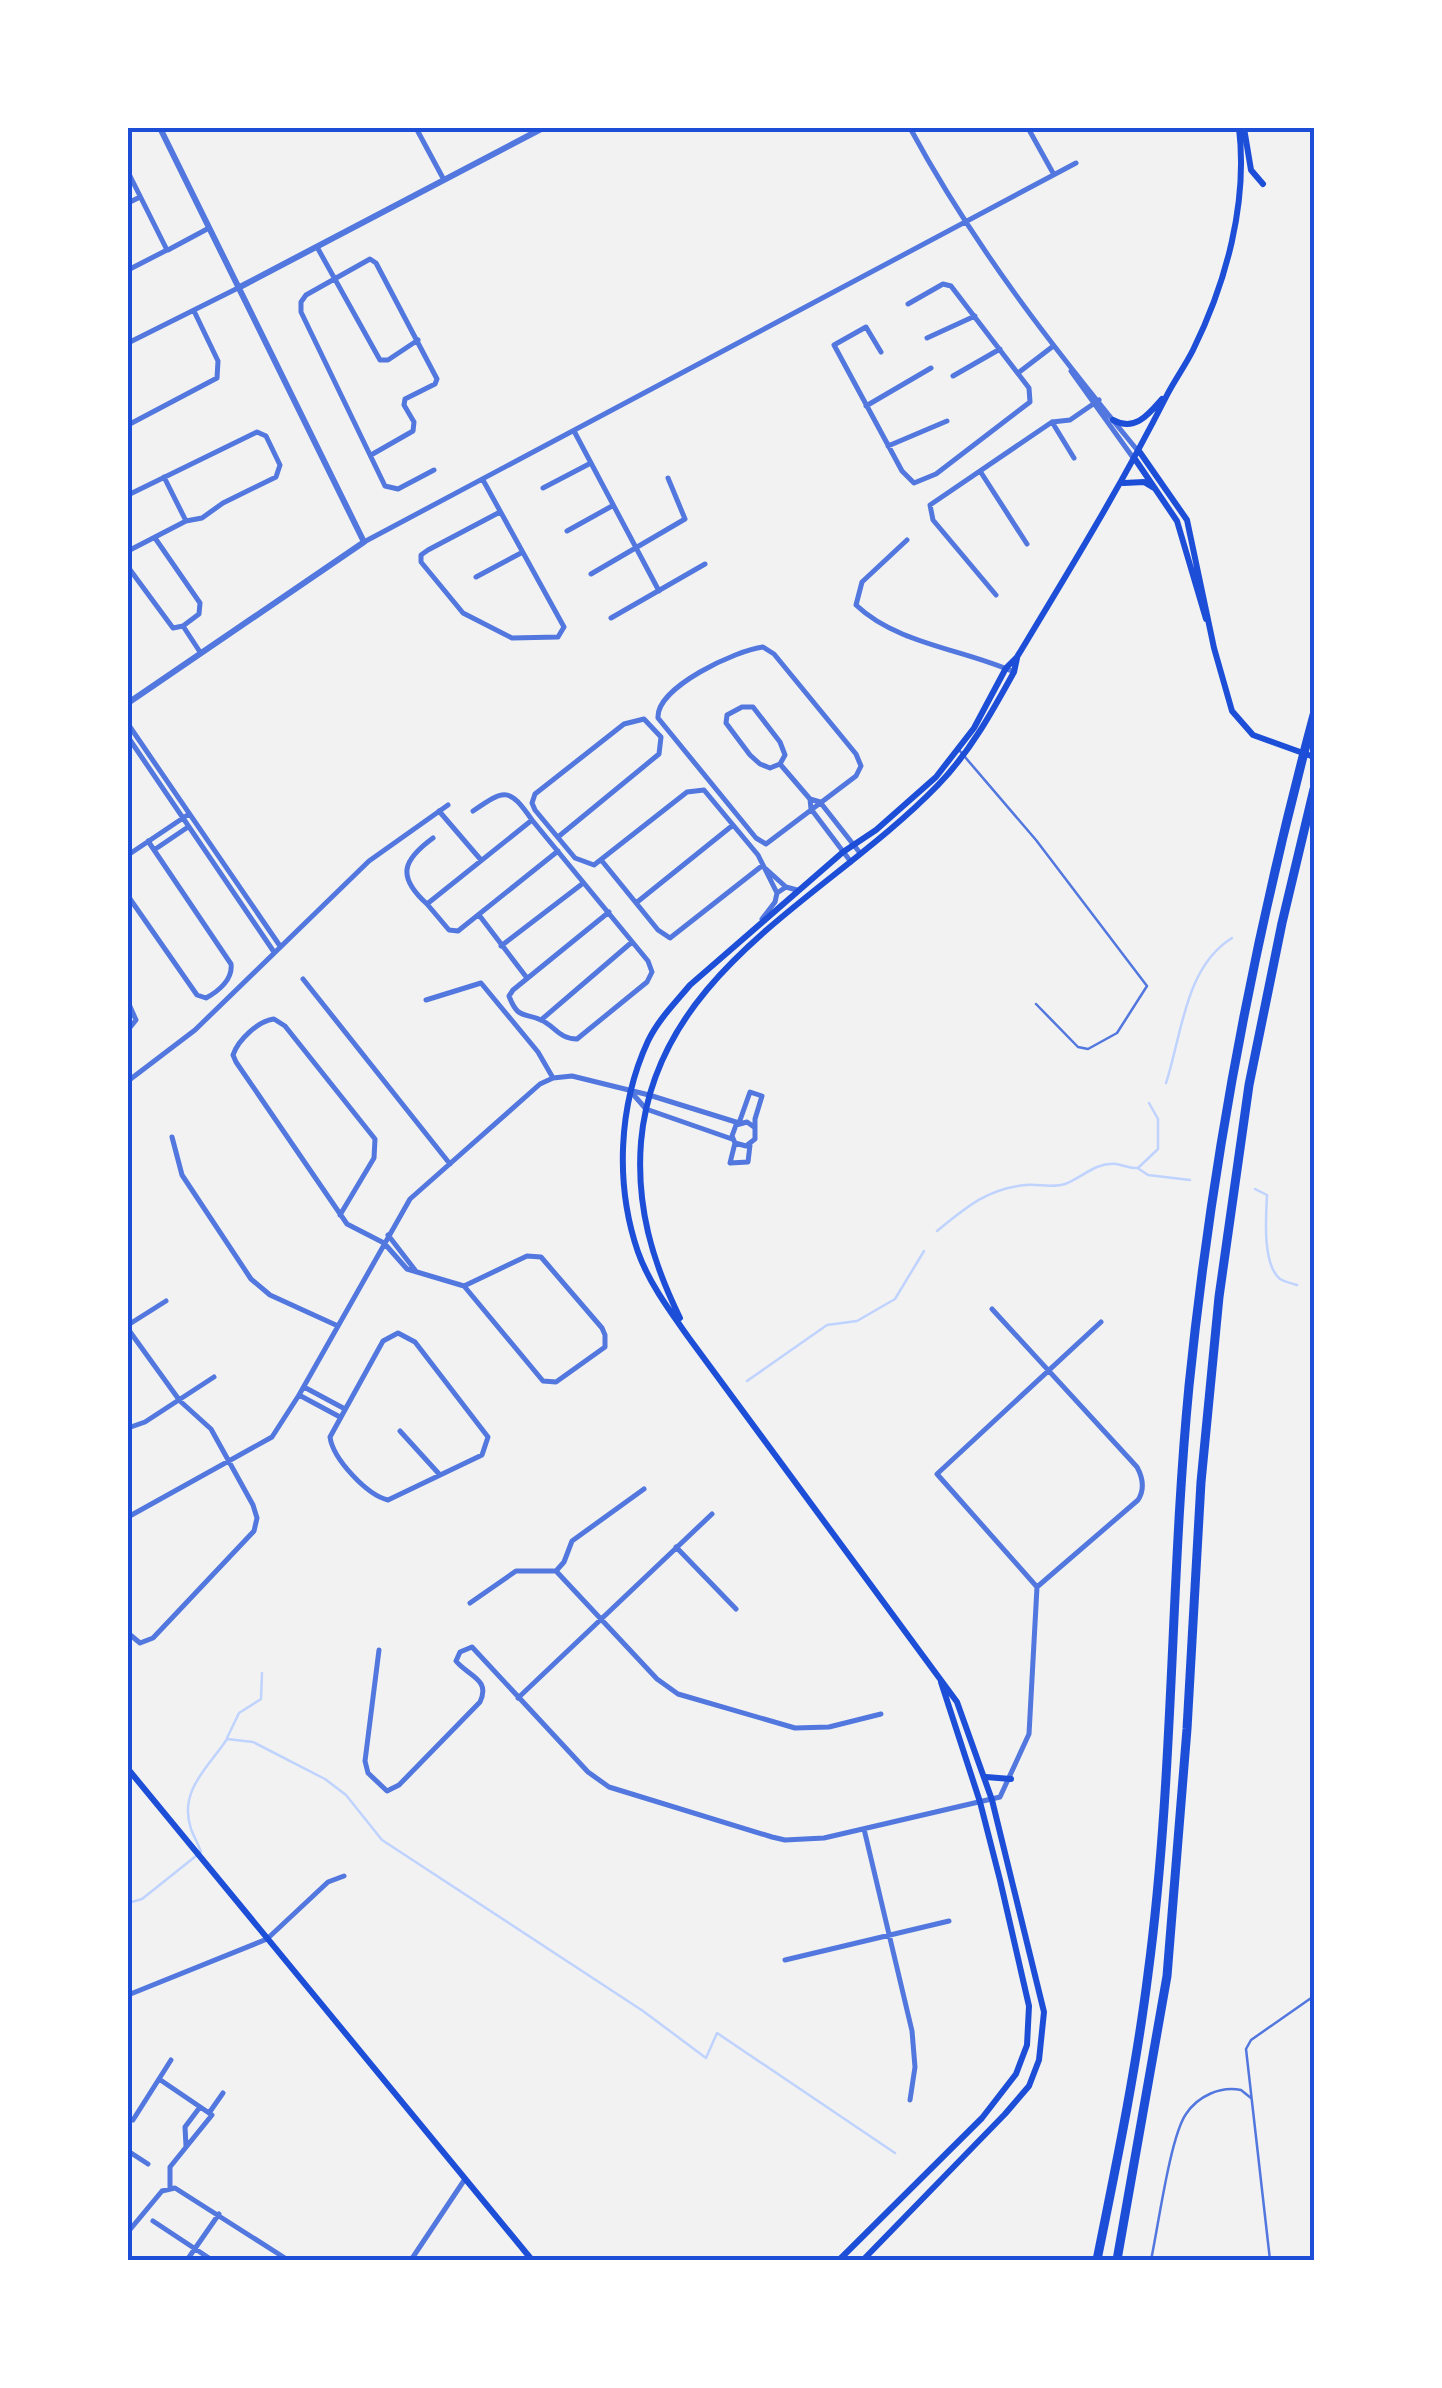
<svg xmlns="http://www.w3.org/2000/svg" width="1442" height="2388" font-family="Inter,sans-serif">
  <rect width="100%" height="100%" fill="#f2f2f2"/>
  <g fill="none" stroke-linecap="round" stroke-linejoin="round">
    <path stroke="#bfd3fe" stroke-width="2.5" d="M1166 1083C1182 1034 1185 967 1232 938
      M1139 1169 1148 1175 1190 1180
      M1255 1189 1267 1195C1266 1216 1262 1264 1280 1279 1285 1282 1291 1283 1297 1285
      M937 1231C965 1208 988 1188 1026 1185 1038 1184 1053 1188 1065 1184 1082 1178 1095 1162 1116 1164 1124 1165 1129 1169 1138 1168L1158 1149V1119L1149 1103
      M747 1381 827 1325 857 1321 895 1299 924 1251
      M227 1738 239 1713 261 1699 262 1673
      M128 1903 142 1899 201 1852C198 1843 194 1837 191 1829 178 1790 209 1767 227 1739L253 1742 325 1779 346 1795 382 1840 643 2011 706 2058 717 2033 895 2153"/>
    <path stroke="#5277de" stroke-width="2.5" d="M959 750 1036 840 1147 986 1117 1033 1088 1049 1078 1047 1036 1004
      M1151 2260C1158 2228 1170 2137 1186 2114 1198 2096 1220 2086 1241 2090L1251 2098
      M1270 2260 1246 2049 1251 2040 1314 1996"/>
    <path stroke="#5277de" stroke-width="5" d="M416 128 444 180
      M910 128C975 248 1052 346 1138 451
      M1028 128 1053 173
      M1096 128H1102
      M128 172 167 250 128 270
      M128 203 140 197
      M317 247 380 360H388L418 340
      M168 250 209 228
      M927 338 975 316
      M128 343 238 288
      M881 352 866 327 834 345 902 471 914 483 936 474 1030 402 1029 388 951 286 943 284 908 304
      M1071 371 1134 459
      M1018 373 1052 347
      M953 376 1000 349
      M866 406 931 368
      M1052 422 1074 458
      M128 425 217 378 218 361 194 311
      M574 431 659 591
      M888 446 947 421
      M371 455 413 431 414 422 404 405 405 399 435 384 437 379 376 263 370 259 306 295 301 302V312L385 486 398 489 434 470
      M980 471 1027 544
      M164 477 186 521
      M483 480 564 627 558 637 512 638 463 613 421 562V555L428 550 500 512
      M543 488 589 464
      M128 495 257 432 266 436 280 465 276 477 223 503 202 518 186 521 128 551
      M567 531 612 506
      M907 540 862 582 856 605C897 644 963 649 1014 672
      M364 542 1076 163
      M128 567 173 628 183 626 199 614 200 603 155 538
      M591 574 685 519 668 478
      M476 577 521 553
      M996 595 933 520 930 505 1052 422 1070 420 1099 400
      M611 618 705 564
      M183 626 200 652
      M763 647 774 654 856 754 861 766 856 776 766 844 756 838 658 718C656 687 737 650 763 647Z
      M742 707H753L780 742 785 755 780 764 770 768 760 764 750 755 726 723 727 715Z
      M128 724 280 946
      M128 737 274 952
      M780 764 810 799 820 802 860 853
      M810 799 811 809 851 862
      M439 811 481 860
      M532 820 648 961 652 972 647 982 577 1039C559 1039 555 1026 541 1020 524 1012 518 1020 509 996L513 990 609 912
      M558 837 659 754 661 737 644 719 624 724 535 794 532 803 535 810 575 858 594 865 687 792 704 790 758 855 777 893
      M433 838C403 860 396 876 427 904L532 820C509 787 505 789 473 811
      M154 850 188 827
      M128 855 189 814
      M602 861 658 930 670 938 763 865
      M766 869 786 887
      M128 896 197 995 206 998C219 991 233 979 231 964L148 841
      M636 903 733 825
      M427 904 449 930 458 931 558 851
      M479 915 527 978
      M762 919 775 902 777 893 786 887 797 890
      M501 946 582 884
      M303 979 450 1164
      M426 1000 481 983 538 1052 553 1078
      M128 1002 136 1020 128 1030
      M541 1020 632 942
      M128 1081 195 1030 369 861 448 805
      M632 1093 646 1109 732 1139
      M172 1137 182 1175 251 1279 270 1295 338 1326
      M735 1143 730 1163 748 1162 750 1145
      M340 1215 374 1158 375 1139 285 1026 274 1019C258 1021 238 1040 233 1055L236 1062 347 1224 384 1243 407 1269 464 1286 543 1381 556 1382 605 1347V1335L602 1328 541 1257 527 1256 464 1286
      M388 1235 415 1270
      M992 1309 1137 1467C1143 1478 1145 1489 1138 1500L1037 1587
      M128 1325 166 1301
      M128 1329 180 1401 211 1429 253 1505 257 1518 254 1531 153 1638 140 1643 128 1633
      M398 1333 415 1342 488 1437 482 1455 388 1500C367 1495 333 1459 330 1437L383 1341Z
      M304 1387 345 1409
      M299 1395 340 1417
      M128 1428 145 1422 214 1377
      M400 1431 440 1475
      M128 1517 272 1437 299 1395 410 1199 540 1084 553 1078 572 1076 649 1095 739 1123 750 1092 762 1096 755 1119V1139L746 1146 735 1143 732 1136 736 1125 747 1122 754 1127
      M676 1547 736 1609
      M556 1571 657 1679 678 1694 795 1728 829 1727 881 1714
      M556 1571 564 1562 572 1541 644 1489
      M470 1603 516 1571H556
      M379 1650 365 1761 368 1773 387 1791 399 1785 480 1702C491 1679 468 1676 456 1661L460 1652 472 1647 588 1772 609 1787 772 1837 785 1840 824 1838 1000 1797 1029 1734 1037 1587 937 1474 1101 1322
      M518 1698 712 1514
      M864 1829 912 2031 915 2067 910 2100
      M785 1960 949 1921
      M128 1995 267 1939 328 1882 344 1876
      M159 2079 212 2115 170 2167V2188
      M209 2113 223 2093
      M133 2120 171 2060
      M186 2146 185 2127 200 2107
      M128 2151 148 2164
      M153 2221 212 2260
      M128 2232 162 2191 175 2188 288 2260
      M187 2260 219 2214
      M411 2260 465 2179"/>
    <path stroke="#5277de" stroke-width="6" d="M238 288 543 128
      M128 703 364 542 160 128"/>
    <path stroke="#1d4ed8" stroke-width="6" d="M1244 128 1251 170 1263 184
      M1113 420C1135 432 1148 415 1162 399
      M1139 451 1187 520 1214 648 1232 711 1253 735 1314 757
      M1135 459 1177 521 1206 619
      M1124 483 1144 482 1154 488
      M680 1318C652 1261 636 1206 641 1142 656 969 830 897 938 785 970 752 992 712 1014 672L1017 658
      M128 1769 532 2260
      M986 1777 1011 1779
      M839 2260 982 2118 1016 2074 1027 2045 1029 2006 1000 1880 980 1802 941 1682
      M863 2260 1005 2114 1029 2086 1039 2060 1044 2012 992 1800 957 1702 689 1338C670 1311 649 1283 638 1252 615 1185 618 1106 648 1041 658 1020 675 1003 690 985L843 852 876 830 936 777 974 728 1006 668 1017 657C1069 571 1121 486 1166 397 1174 381 1185 366 1193 350 1226 283 1248 203 1239 128"/>
    <path stroke="#1d4ed8" stroke-width="9" d="M1097 2260C1116 2166 1136 2070 1148 1974 1174 1779 1170 1582 1189 1386 1212 1160 1255 934 1314 715
      M1117 2260 1167 1976 1187 1729 1201 1482 1219 1297 1249 1085 1282 923 1314 789"/>
  </g>
  <rect width="1442" height="2388" fill="none" stroke="#ffffff" stroke-width="260"/>
  <rect x="130" y="130" width="1182" height="2128" fill="none" stroke="#1d4ed8" stroke-width="4"/>
</svg>
